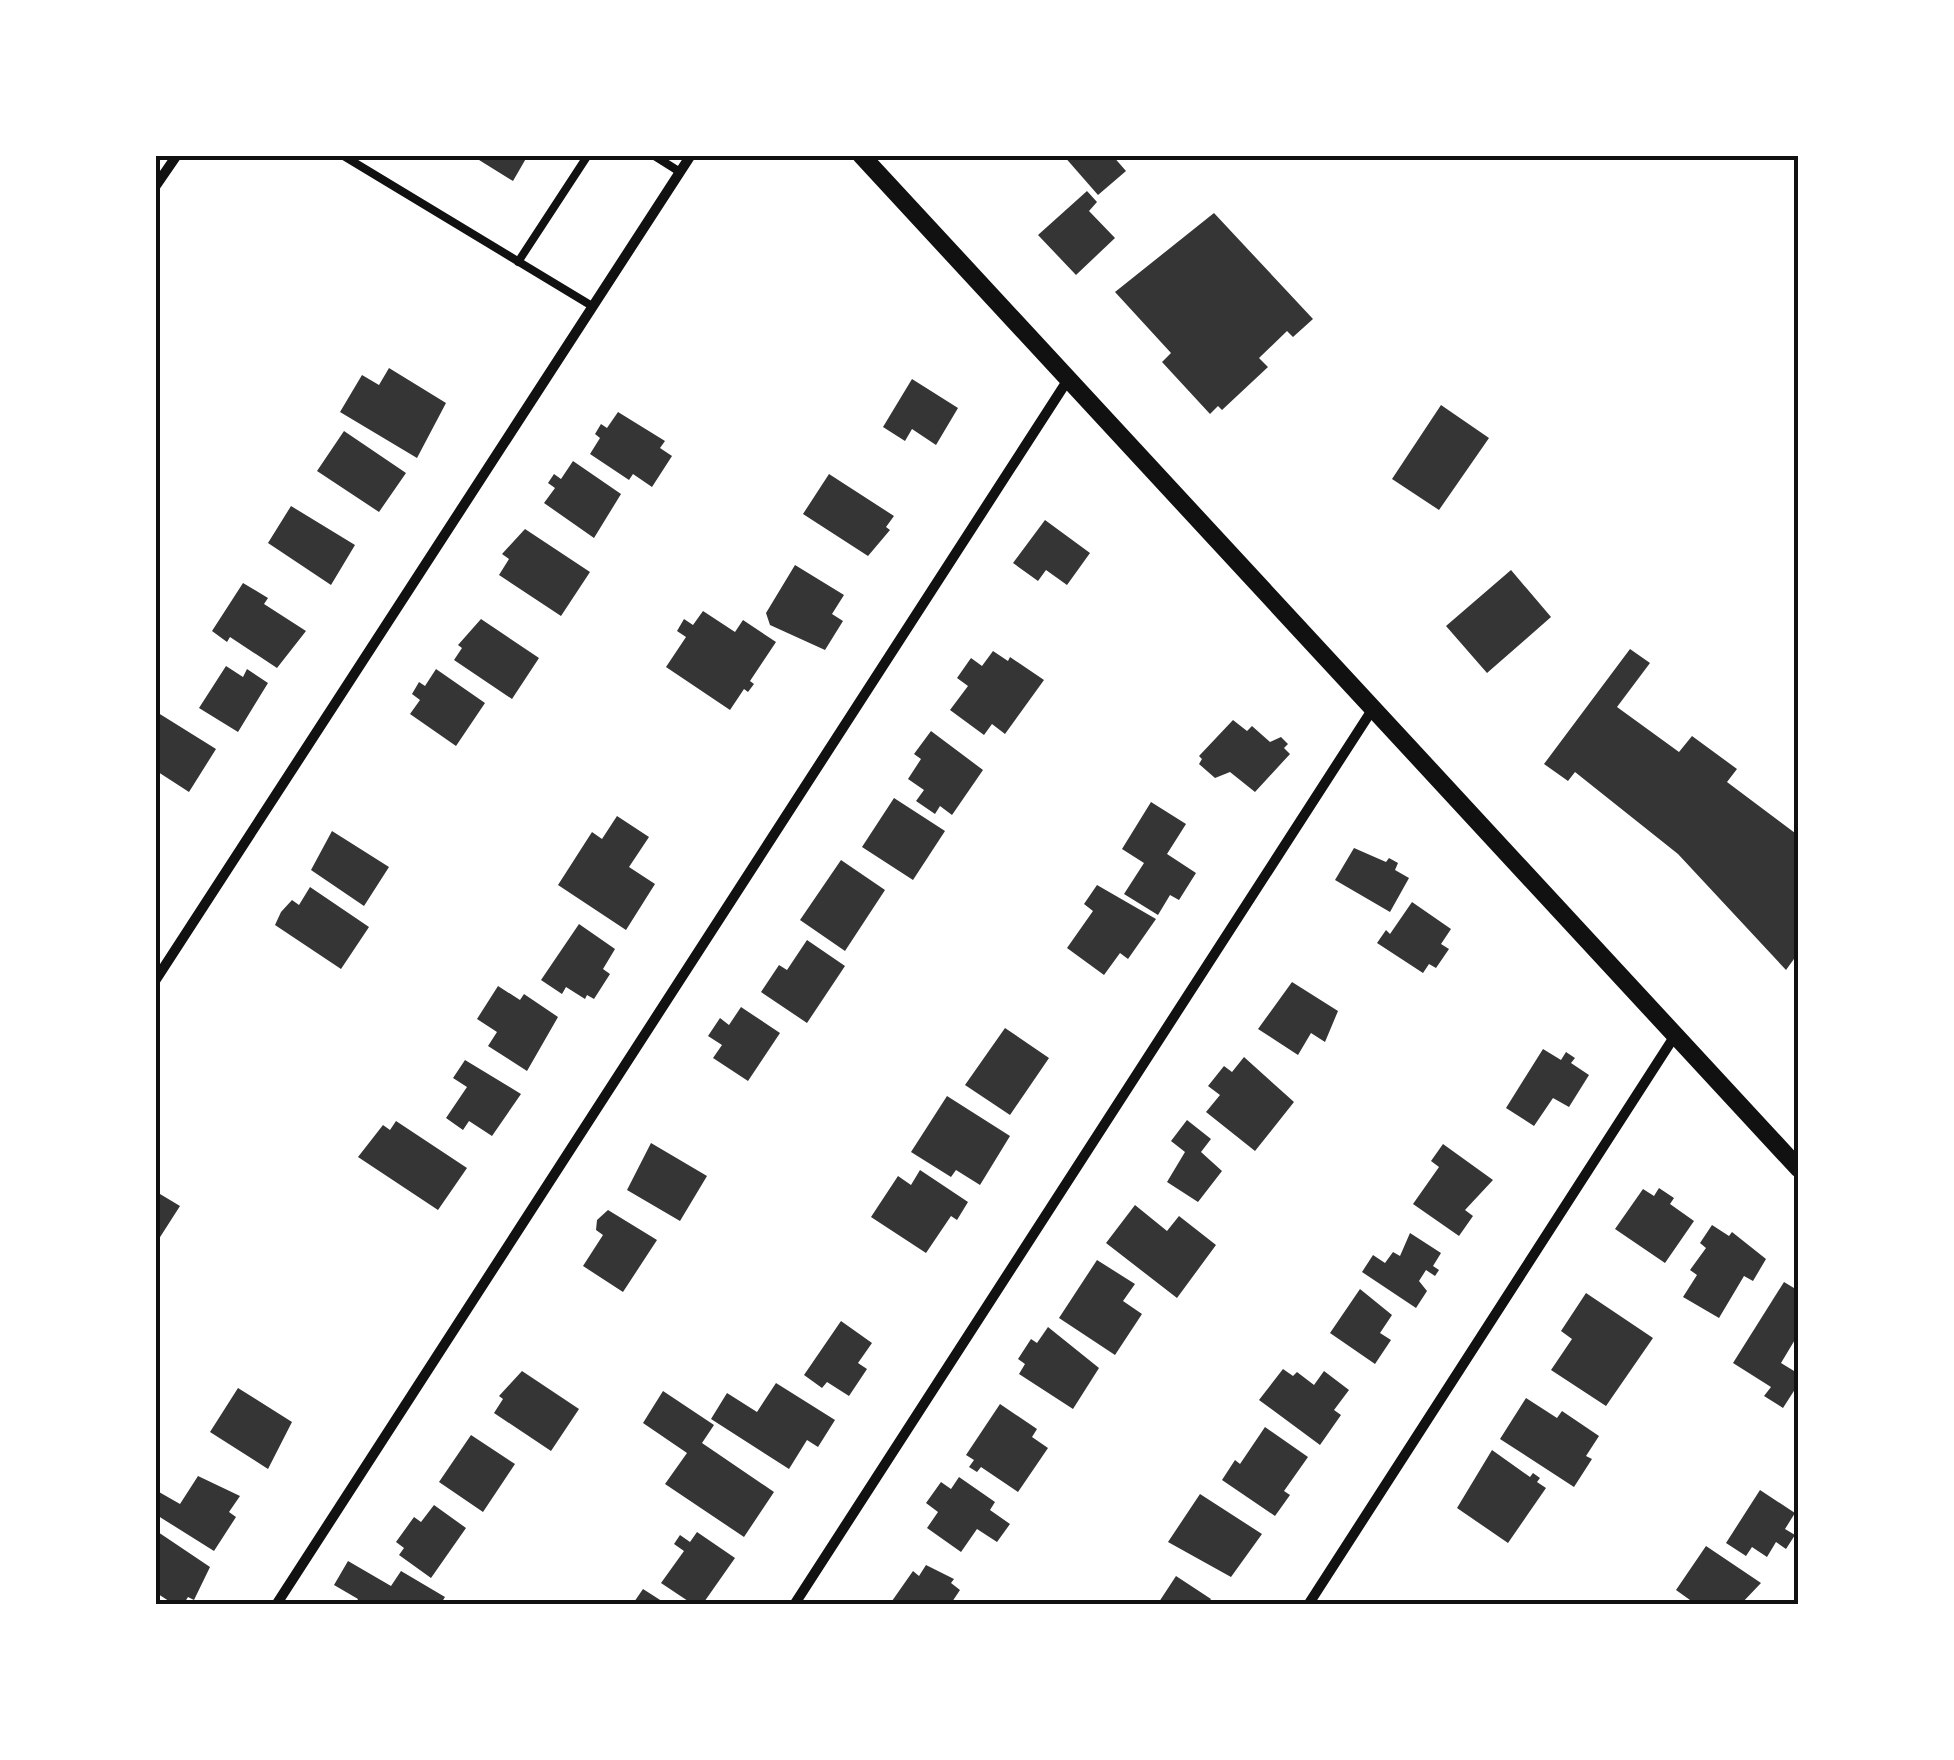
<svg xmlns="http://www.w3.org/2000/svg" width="1954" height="1760" font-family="'Archivo Narrow',sans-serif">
  <rect width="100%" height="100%" fill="#fff"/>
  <path fill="#353535" d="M471 155H528L513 181Z
    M1063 155H1112L1126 171 1098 195Z
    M1087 191 1097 202 1089 211 1115 238 1076 275 1038 235Z
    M1214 213 1313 319 1293 337 1287 331 1259 358 1268 367 1222 410 1218 406 1210 414 1162 362 1171 353 1115 292Z
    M389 368 446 403 417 458 340 412 362 375 379 385Z
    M912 379 958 408 936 445 912 429 905 441 883 427Z
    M1441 405 1489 438 1439 510 1392 479Z
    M618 412 665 441 660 448 672 456 652 487 633 474 629 480 590 454 600 438 595 434 601 424 607 428Z
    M344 431 406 473 379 512 317 471Z
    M573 461 621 494 594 538 544 503 555 488 548 483 554 474 561 479Z
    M829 474 894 516 886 527 890 530 868 556 803 514Z
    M291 506 355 545 331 585 268 543Z
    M1045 520 1090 553 1067 585 1046 570 1038 581 1013 563Z
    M525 529 590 572 561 616 499 575 509 559 502 554Z
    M795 565 844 595 832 614 843 621 825 650 770 625 766 613Z
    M1511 570 1551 617 1487 673 1446 626Z
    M243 583 268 598 264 604 306 631 277 668 230 637 227 642 212 631Z
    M703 611 735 632 743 620 776 642 750 681 754 684 748 692 744 689 730 710 666 667 686 637 677 631 684 619 693 625Z
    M481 619 539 658 512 699 454 660 462 648 458 645Z
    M1630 649 1650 663 1617 707 1679 752 1692 736 1737 769 1727 782 1799 836V952L1786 970 1678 854 1575 772 1568 781 1544 764Z
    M993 651 1008 661 1010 657 1044 680 1005 734 992 724 984 735 950 710 968 686 957 678 971 658 982 666Z
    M226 666 243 677 247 669 268 683 238 732 199 708Z
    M436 669 485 703 456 746 410 714 420 700 412 694 419 682 425 686Z
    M155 711 216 749 189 792 155 770Z
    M1233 720 1247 731 1252 726 1270 742 1281 737 1288 744 1284 748 1290 754 1255 792 1230 772 1215 778 1199 764 1202 759 1199 756Z
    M931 731 983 770 952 815 940 806 935 814 916 801 924 790 908 779 921 759 914 754Z
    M894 798 945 831 913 880 862 847Z
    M1151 802 1186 824 1167 854 1196 873 1179 900 1170 895 1158 915 1124 894 1144 863 1122 849Z
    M617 816 649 837 629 867 655 884 626 930 558 885 592 832 602 839Z
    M332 831 389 867 364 906 311 870Z
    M1354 848 1386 862 1389 858 1398 863 1395 870 1409 878 1390 912 1335 880Z
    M841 860 885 890 845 951 800 920Z
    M1097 885 1156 919 1128 959 1120 953 1104 975 1067 948 1093 911 1084 904Z
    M310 887 369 927 341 969 275 925 281 912 292 900 299 905Z
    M1412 902 1451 929 1441 944 1449 949 1436 968 1429 964 1423 973 1377 943 1386 930 1390 934Z
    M579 924 615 949 603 969 610 974 594 999 587 995 585 999 566 987 562 994 541 980Z
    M807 940 845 966 807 1023 761 992 779 965 787 970Z
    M1292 982 1338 1011 1325 1042 1311 1033 1298 1055 1258 1029Z
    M498 986 520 1000 524 994 558 1017 527 1071 488 1046 497 1032 477 1019Z
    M741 1007 780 1033 748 1081 713 1058 722 1045 708 1036 720 1018 729 1025Z
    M1005 1028 1049 1058 1010 1115 965 1085Z
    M1543 1049 1561 1060 1566 1052 1575 1058 1571 1063 1589 1075 1569 1107 1553 1098 1534 1126 1506 1108Z
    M1244 1057 1294 1102 1255 1151 1206 1112 1220 1095 1208 1086 1224 1066 1232 1072Z
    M465 1060 521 1094 492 1136 469 1121 463 1130 446 1118 467 1087 453 1078Z
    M947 1096 1010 1136 980 1185 956 1170 951 1177 911 1152Z
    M1187 1120 1211 1139 1201 1152 1222 1171 1198 1202 1167 1182 1185 1152 1171 1141Z
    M396 1121 467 1168 438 1210 358 1157 383 1125 390 1130Z
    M651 1143 707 1176 680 1221 627 1190Z
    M1443 1144 1493 1180 1465 1210 1473 1216 1459 1236 1413 1204 1439 1167 1431 1161Z
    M920 1170 968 1202 957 1220 951 1216 926 1253 871 1217 898 1176 911 1185Z
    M1659 1188 1674 1198 1670 1204 1694 1221 1665 1263 1615 1229 1643 1189 1654 1196Z
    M155 1191 180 1206 155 1245Z
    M1135 1205 1167 1231 1179 1216 1216 1245 1177 1298 1106 1243Z
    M608 1210 657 1240 623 1292 583 1266 603 1235 596 1230 597 1220Z
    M1712 1225 1729 1236 1732 1232 1766 1259 1753 1281 1744 1276 1719 1318 1683 1297 1697 1275 1690 1270 1706 1248 1700 1243Z
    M1410 1233 1441 1253 1433 1266 1439 1270 1435 1276 1426 1270 1419 1281 1427 1291 1416 1308 1362 1272 1373 1255 1385 1263 1393 1252 1400 1256Z
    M1097 1260 1135 1284 1123 1301 1142 1314 1115 1355 1059 1318Z
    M1784 1282 1799 1291V1333L1781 1363 1799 1374V1383L1783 1408 1764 1396 1771 1387 1733 1363Z
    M1360 1289 1392 1315 1380 1333 1391 1340 1375 1364 1330 1333Z
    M1586 1293 1653 1338 1606 1406 1551 1370 1572 1339 1561 1331Z
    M841 1321 872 1343 858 1363 867 1369 849 1396 827 1382 822 1388 804 1375Z
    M1048 1327 1099 1368 1073 1409 1019 1374 1025 1364 1018 1359 1031 1339 1037 1343Z
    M1283 1369 1293 1376 1297 1372 1314 1385 1324 1371 1349 1390 1334 1410 1341 1415 1320 1445 1259 1400Z
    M522 1371 579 1409 551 1451 494 1413 503 1399 499 1396Z
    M776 1383 835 1420 818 1447 807 1440 789 1469 711 1419 727 1393 757 1412Z
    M238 1388 292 1422 268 1469 210 1432Z
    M663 1391 714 1425 702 1443 774 1492 744 1537 665 1484 687 1453 643 1423Z
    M1526 1398 1557 1418 1562 1411 1599 1436 1586 1456 1592 1459 1574 1487 1500 1439Z
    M1000 1404 1037 1429 1032 1437 1048 1448 1018 1492 981 1467 977 1472 969 1467 974 1460 966 1455Z
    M1265 1427 1308 1457 1284 1491 1290 1495 1275 1516 1222 1480 1235 1460 1240 1464Z
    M471 1435 515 1464 483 1512 439 1482Z
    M1492 1450 1530 1477 1533 1473 1540 1478 1537 1482 1546 1488 1508 1543 1457 1508Z
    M198 1476 240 1496 229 1512 236 1517 214 1551 155 1514 159 1492 180 1504Z
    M959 1477 995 1502 990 1510 1010 1524 997 1542 977 1529 961 1552 927 1528 938 1512 926 1503 941 1482 951 1489Z
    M1760 1490 1795 1513 1785 1529 1795 1535 1786 1549 1776 1542 1767 1557 1752 1547 1746 1556 1726 1543Z
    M1200 1494 1262 1534 1231 1577 1168 1542Z
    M434 1505 466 1528 431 1578 399 1555 404 1548 396 1542 414 1517 421 1522Z
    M155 1530 210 1567 194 1600 188 1597 183 1605H175L155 1592Z
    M697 1532 735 1558 702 1605H694L661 1583 684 1551 674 1544 680 1535 690 1542Z
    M1706 1546 1761 1583 1740 1605H1697L1676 1590Z
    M348 1561 391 1586 401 1571 445 1597 440 1605H355L358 1599 334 1585Z
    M926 1565 954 1579 951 1583 960 1590 950 1605 892 1601 913 1571 919 1576Z
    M1176 1576 1211 1599 1207 1605H1157Z
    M643 1589 668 1605H632Z"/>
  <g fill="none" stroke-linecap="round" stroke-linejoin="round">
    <path stroke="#111" stroke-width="8" d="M342 155 592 306
      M653 155 680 172
      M518 262 588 155"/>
    <path stroke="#111" stroke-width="10" d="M155 187 177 155
      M155 981 691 155
      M276 1605 1069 378
      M794 1605 1372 710
      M1308 1605 1674 1037"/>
    <path stroke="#111" stroke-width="18" d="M861 155 1799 1169"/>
  </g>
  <rect width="1954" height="1760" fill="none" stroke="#ffffff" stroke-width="315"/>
  <rect x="158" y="158" width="1638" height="1444" fill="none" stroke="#111" stroke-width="4"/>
</svg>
